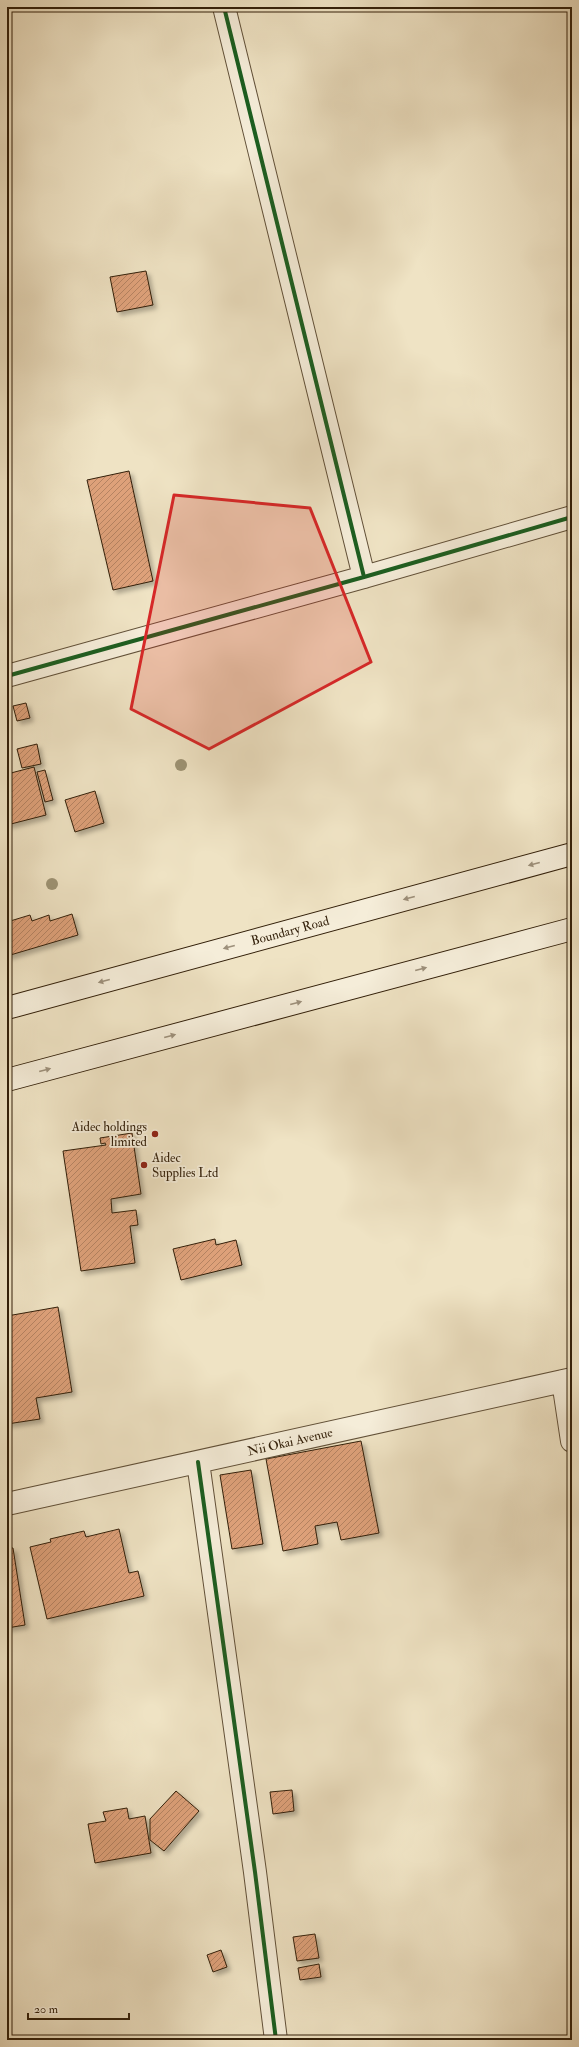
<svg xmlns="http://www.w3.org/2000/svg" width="579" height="2047" font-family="'IM FELL Double Pica',serif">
  <defs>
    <pattern id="building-hatch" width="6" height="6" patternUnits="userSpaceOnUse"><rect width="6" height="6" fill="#dea17a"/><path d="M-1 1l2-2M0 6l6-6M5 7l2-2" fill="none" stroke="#b58362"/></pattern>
    <filter id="shadow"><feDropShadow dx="3.5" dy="3.5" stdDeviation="2" flood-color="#0004"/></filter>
  </defs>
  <rect width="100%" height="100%" fill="#efe3c4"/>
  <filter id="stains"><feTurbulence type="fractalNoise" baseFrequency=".005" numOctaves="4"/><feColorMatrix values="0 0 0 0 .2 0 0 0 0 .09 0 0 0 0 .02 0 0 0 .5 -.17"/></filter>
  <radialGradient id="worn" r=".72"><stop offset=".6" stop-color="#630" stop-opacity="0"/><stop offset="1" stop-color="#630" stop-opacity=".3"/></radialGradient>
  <path fill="url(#building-hatch)" stroke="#321f09" filter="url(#shadow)" d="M146 271 153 305 117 312 110 277Z
    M129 471 153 581 113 590 87 480Z
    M26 703 30 718 17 721 13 706Z
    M37 744 41 764 22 768 17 749Z
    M34 767 46 815 7 825V774Z
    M45 770 53 800 45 802 37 772Z
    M95 791 104 823 75 832 65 800Z
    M72 914 78 935 7 956V922L30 915 32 921 49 915 50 921Z
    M132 1133 141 1194 111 1199 112 1213 136 1210 138 1225 130 1226 135 1263 81 1271 63 1151 106 1145 105 1143 101 1144 100 1138Z
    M215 1239 216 1245 236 1240 242 1265 181 1280 173 1249Z
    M58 1307 72 1392 36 1398 40 1419 7 1424V1316Z
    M361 1441 379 1533 341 1540 337 1522 315 1526 318 1544 283 1551 266 1459Z
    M251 1470 263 1544 232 1549 220 1475Z
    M119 1529 129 1573 138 1571 144 1596 47 1619 30 1547 51 1542 50 1539 84 1531 86 1537Z
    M7 1548H13L25 1625 7 1628Z
    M292 1790 294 1811 273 1814 270 1792Z
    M176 1791 199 1811 164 1851 150 1840V1819Z
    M127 1808 129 1819 145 1816 151 1853 95 1863 88 1824 106 1821 103 1812Z
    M315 1934 319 1958 297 1961 293 1937Z
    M221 1950 227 1967 213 1972 207 1955Z
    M319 1964 321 1977 300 1980 298 1968Z"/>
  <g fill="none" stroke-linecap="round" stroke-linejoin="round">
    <defs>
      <path id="minor" d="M224 7 364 577
        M7 676 364 577 572 517
        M563 1381 572 1441
        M198 1462 255 1872 276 2040
        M7 1504 572 1379"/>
      <path id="secondary" d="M7 1008 572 854
        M7 1080 572 929"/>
    </defs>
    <use href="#minor" stroke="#615038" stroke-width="24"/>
    <use href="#secondary" stroke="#321f09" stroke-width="24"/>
    <use href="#minor" stroke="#f5edd9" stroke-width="22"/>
    <use href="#secondary" stroke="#f5edd9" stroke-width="22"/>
    <defs>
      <path id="cycleway" d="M224 7 364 577
        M7 676 364 577 572 517
        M198 1462 255 1872 276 2040"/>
    </defs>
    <use href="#cycleway" stroke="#f5edd9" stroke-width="6"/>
    <use href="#cycleway" stroke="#1b5e20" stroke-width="4"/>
  </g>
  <g fill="#9d9374">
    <circle cx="181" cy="765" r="6"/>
    <circle cx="52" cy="884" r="6"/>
  </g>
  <defs><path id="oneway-solid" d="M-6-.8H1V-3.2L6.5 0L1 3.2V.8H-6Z"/></defs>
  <g fill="#9d907b">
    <use href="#oneway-solid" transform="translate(534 864) rotate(165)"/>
    <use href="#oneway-solid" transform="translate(409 898) rotate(165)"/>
    <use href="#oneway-solid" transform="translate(229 947) rotate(165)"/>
    <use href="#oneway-solid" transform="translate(421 969) rotate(-15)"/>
    <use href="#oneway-solid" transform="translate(104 981) rotate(165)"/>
    <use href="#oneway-solid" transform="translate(296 1003) rotate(-15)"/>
    <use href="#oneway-solid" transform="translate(170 1036) rotate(-15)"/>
    <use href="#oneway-solid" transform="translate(45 1070) rotate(-15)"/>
  </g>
  <path fill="#d62828" fill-opacity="0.2" stroke="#d62828" stroke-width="3" stroke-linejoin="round" d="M174 495 310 508 371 662 209 749 131 709Z"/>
  <g fill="#8f2418" stroke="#f5edd9" stroke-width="1.5">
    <circle cx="155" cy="1134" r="4"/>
    <circle cx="144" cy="1165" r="4"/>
  </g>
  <g text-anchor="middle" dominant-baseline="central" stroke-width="3.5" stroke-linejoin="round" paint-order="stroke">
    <g font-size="13" fill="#321f09" stroke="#f5edd9">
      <text transform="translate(290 931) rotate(-15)">Boundary Road</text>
      <text transform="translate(290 1442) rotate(-13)">Nii Okai Avenue</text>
    </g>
    <g font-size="13" fill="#321f09" stroke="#f5edd9" text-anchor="end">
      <text x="147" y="1127">Aidec holdings<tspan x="147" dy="15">limited</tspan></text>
      <text x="152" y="1158" text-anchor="start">Aidec<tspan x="152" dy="15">Supplies Ltd</tspan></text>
    </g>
  </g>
  <rect width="579" height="2047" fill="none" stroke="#efe3c4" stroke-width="24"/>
  <rect x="8" y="8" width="563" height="2031" fill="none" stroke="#321f09" stroke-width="2"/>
  <rect x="12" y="12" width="555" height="2023" fill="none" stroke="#321f09"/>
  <path d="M28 2013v6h101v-6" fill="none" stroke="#321f09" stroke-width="2"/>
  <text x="34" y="2013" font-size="12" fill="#321f09" stroke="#f5edd9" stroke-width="3" paint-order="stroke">20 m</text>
  <rect width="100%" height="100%" filter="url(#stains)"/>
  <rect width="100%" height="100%" fill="url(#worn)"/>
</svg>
